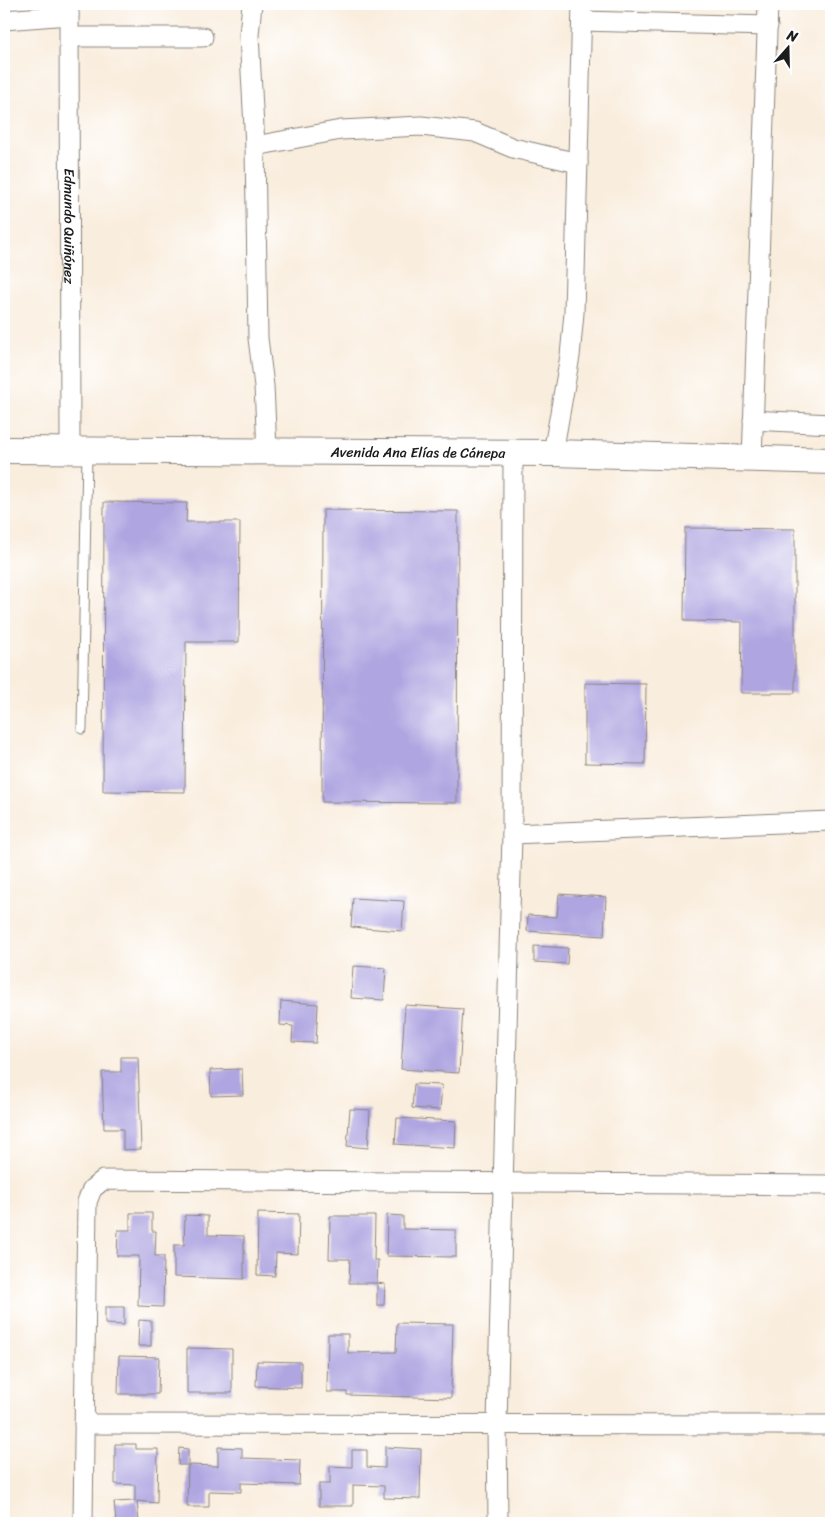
<svg xmlns="http://www.w3.org/2000/svg" width="835" height="1527" font-family="Sriracha,sans-serif">
  <rect width="100%" height="100%" fill="#fff"/>
  <filter id="ink" filterUnits="userSpaceOnUse"><feTurbulence type="fractalNoise" baseFrequency=".02" numOctaves="2"/><feDisplacementMap in="SourceGraphic" scale="10" xChannelSelector="R" yChannelSelector="G"/><feConvolveMatrix kernelMatrix="1 2 1 2 8 2 1 2 1" color-interpolation-filters="sRGB"/></filter>
  <filter id="wash" filterUnits="userSpaceOnUse"><feTurbulence type="fractalNoise" baseFrequency=".0096" numOctaves="4" result="noise"/><feDisplacementMap in="SourceGraphic" scale="20" xChannelSelector="R" yChannelSelector="G"/><feGaussianBlur stdDeviation="1.12" result="paint"/><feColorMatrix in="noise" values="0 0 0 0 0 0 0 0 0 0 0 0 0 0 0 0 0 1.4 0 .05"/><feComposite in="paint" operator="in"/></filter>
  <g filter="url(#wash)">
    <rect width="100%" height="100%" fill="#f9eddd"/>
    <g id="blocks">
      <path fill="#afa6e1" d="M104 502 187 503 186 522H240L239 642H186L185 792 103 791Z
        M323 510 458 511 457 803 322 802Z
        M685 528 795 529V693H741L742 622 684 621Z
        M585 683 646 684 645 764 585 763Z
        M559 894 606 897 604 936 527 931 528 915 557 917Z
        M353 898 404 901 402 931 351 927Z
        M534 946 568 948 567 964 534 962Z
        M353 966 386 968 384 1000 351 998Z
        M281 1001 318 1004 316 1043 292 1042 293 1026 280 1025Z
        M405 1005 463 1009 459 1073 401 1069Z
        M121 1057H138L141 1149 123 1150V1129H104L102 1072H121Z
        M242 1069 243 1095 211 1096 210 1070Z
        M414 1084 442 1085 440 1110 412 1108Z
        M350 1109 370 1110 368 1148 347 1146Z
        M397 1118 456 1121 455 1148 395 1144Z
        M130 1213H152V1231H156L155 1256H164L163 1307 138 1306 139 1256H117L118 1230H130Z
        M258 1213 299 1214 298 1254 276 1253 275 1276 257 1275Z
        M185 1215 208 1216V1235L244 1236V1279L174 1277V1245H184Z
        M387 1215 403 1216V1229L456 1230V1257L386 1256Z
        M330 1216H375L374 1260H378L377 1283H349L350 1259H329Z
        M377 1283 385 1284 384 1305H377Z
        M105 1307H124V1325L105 1324Z
        M139 1320 151 1321V1346H138Z
        M397 1323 453 1324 451 1398 347 1395V1392H327L328 1334H348V1353L396 1352Z
        M187 1348 232 1349V1393H187Z
        M119 1356 159 1357 158 1394H118Z
        M257 1361 301 1362V1388L256 1386Z
        M115 1444H136V1449H158L157 1503 137 1501 139 1523H116L114 1502 135 1501V1485L115 1484Z
        M218 1447 242 1448V1458L300 1460 299 1485 241 1483V1492L209 1491V1507H187L188 1465 218 1466Z
        M385 1447 421 1449 420 1499 384 1498V1486L353 1485V1506H319V1484H330V1466L352 1467V1450H367V1467L385 1468Z
        M179 1448 188 1449V1465H178Z"/>
    </g>
  </g>
  <g filter="url(#ink)">
    <use href="#blocks" fill-opacity="0" stroke="#8a847c" stroke-width="1"/>
    <g fill="none" stroke-linecap="round" stroke-linejoin="round">
      <defs>
        <path id="lane" d="M82 729 87 452"/>
        <g id="street">
          <path id="s1" d="M69 4 70 449"/>
          <path d="M252 4 249 35 255 146 258 338 264 386 267 450"/>
          <path d="M4 20 69 15"/>
          <path d="M582 21 768 26"/>
          <path d="M70 37H203"/>
          <path d="M255 146 341 130 421 126 475 132 513 148 578 163"/>
          <path d="M753 420 831 424"/>
          <path d="M553 453 570 356 574 313 582 4"/>
          <path d="M752 460 768 4"/>
          <path d="M512 834 831 821"/>
          <path d="M84 1424 831 1425"/>
          <path d="M83 1523 87 1202 92 1189 103 1180 831 1185"/>
          <path d="M498 1523 497 1424 512 834 513 453"/>
        </g>
        <g id="secondary">
          <path id="s2" d="M4 450 553 453 831 461"/>
        </g>
      </defs>
      <use href="#lane" stroke="#8a847c" stroke-width="11"/>
      <use href="#street" stroke="#8a847c" stroke-width="21"/>
      <use href="#secondary" stroke="#8a847c" stroke-width="28"/>
      <use href="#lane" stroke="#fff" stroke-width="9"/>
      <use href="#street" stroke="#fff" stroke-width="19"/>
      <use href="#secondary" stroke="#fff" stroke-width="26"/>
    </g>
  </g>
  <g text-anchor="middle" dominant-baseline="central" stroke-width="4.5" stroke-linejoin="round" paint-order="stroke">
    <g font-size="14" fill="#1c1c1c" stroke="#fff">
      <text stroke="none"><textPath href="#s1" startOffset="222">Edmundo Quiñónez</textPath></text>
      <text stroke="none"><textPath href="#s2" startOffset="414">Avenida Ana Elías de Cánepa</textPath></text>
    </g>
  </g>
  <rect width="835" height="1527" fill="none" stroke="#fff" stroke-width="20"/>
  <g transform="translate(788 48) rotate(20)" stroke="#ffffff" stroke-width="4" paint-order="stroke">
  <path d="M0-4L9 19L0 12L-9 19Z" fill="#1c1c1c"/>
  <text y="-8" font-size="14" font-weight="bold" text-anchor="middle" fill="#1c1c1c">N</text>
  </g>
</svg>
